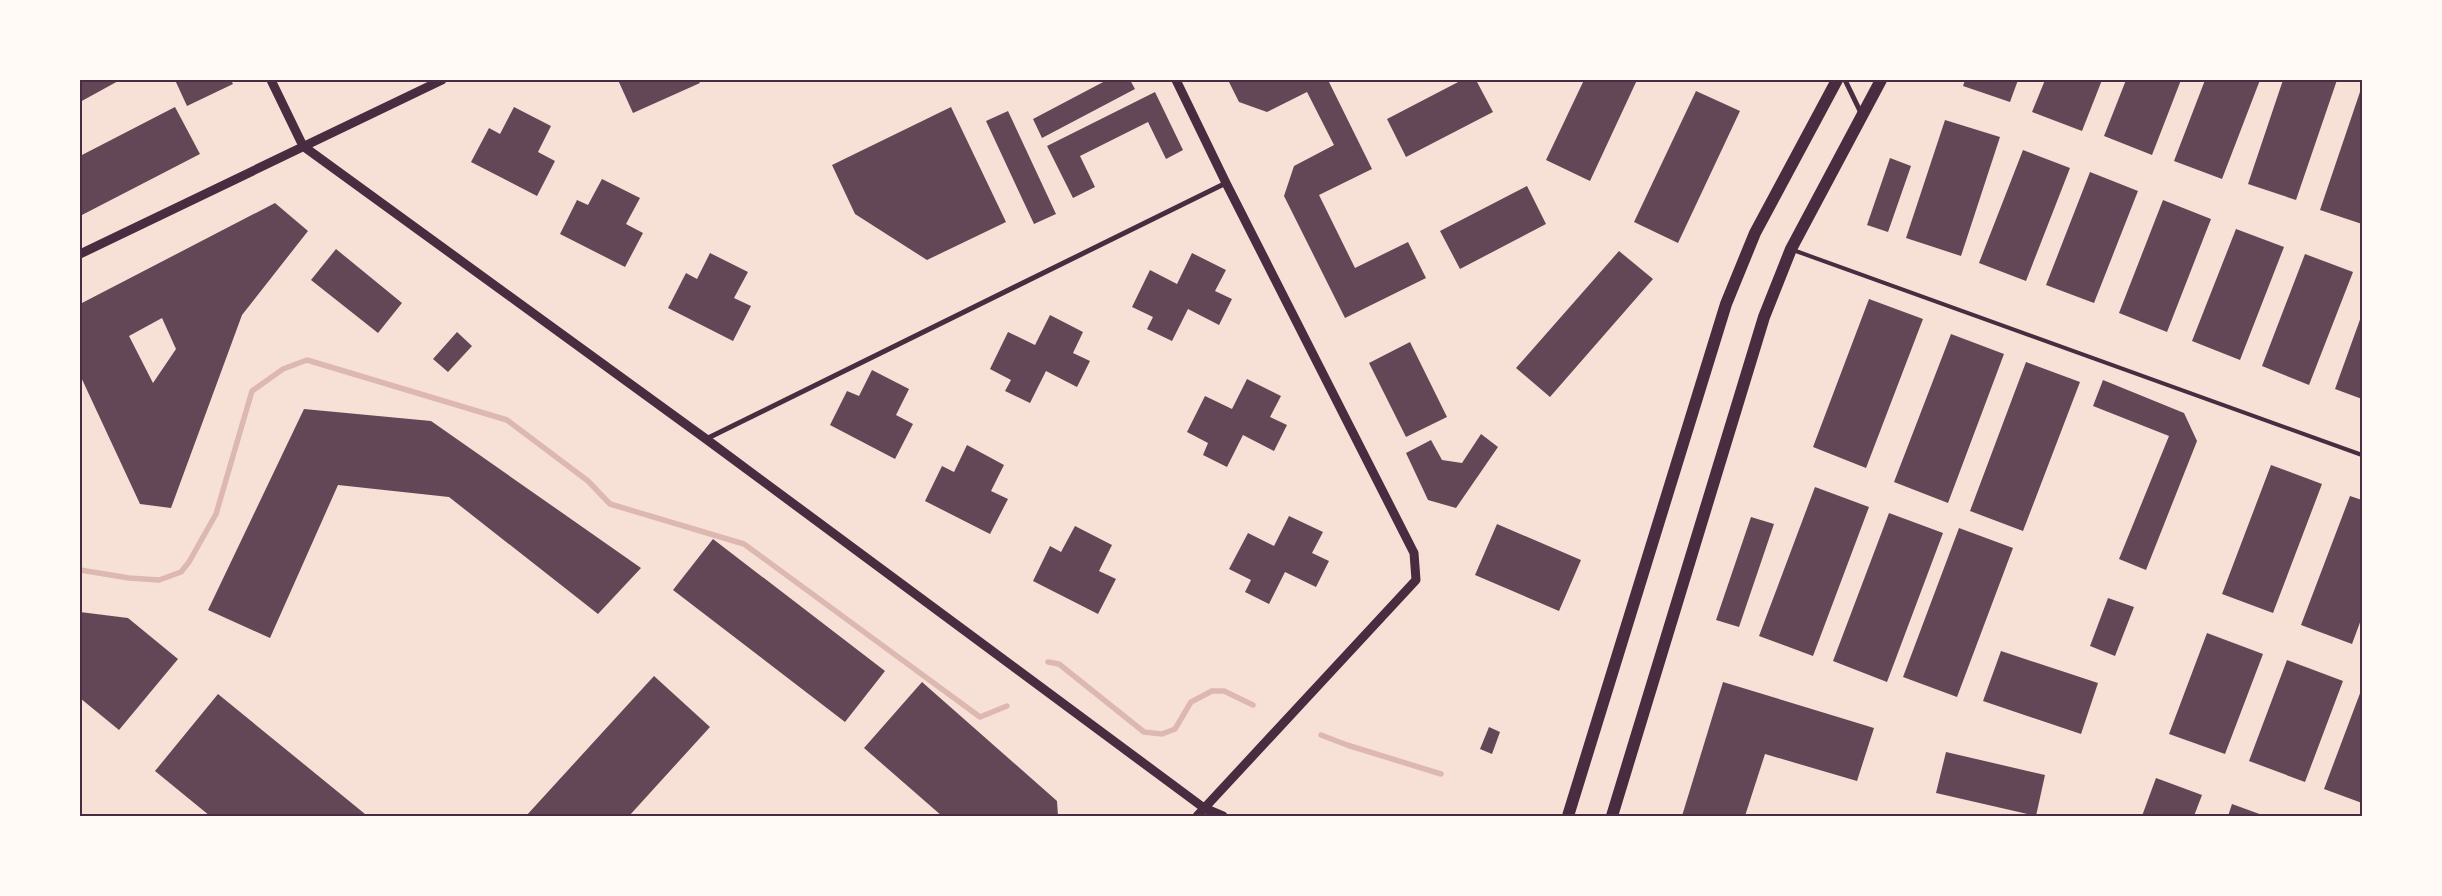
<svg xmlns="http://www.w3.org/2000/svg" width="2442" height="896" font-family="'IBM Plex Sans',sans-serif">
  <rect width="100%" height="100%" fill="#f7e1d7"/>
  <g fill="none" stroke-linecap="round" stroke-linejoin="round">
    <path stroke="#dcb8b0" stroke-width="5.5" d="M80 570 129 578 159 580 181 572 189 562 216 514 252 391 283 369 307 360 507 420 588 481 610 504 744 544 980 717 1007 706
      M1048 662 1059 664 1144 732 1162 734 1175 729 1191 702 1212 691H1224L1253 705
      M1321 735 1347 745 1441 774"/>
  </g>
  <path fill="#644757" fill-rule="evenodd" d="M80 80H120L80 102Z
    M175 80H231L233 84 187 106Z
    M618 80H698L700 83 633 113Z
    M1107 80H1130L1135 89 1042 138 1033 119Z
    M1228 80H1328L1372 169 1319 195 1355 268 1408 242 1426 278 1345 318 1284 196 1294 166 1334 145 1307 92 1267 112 1239 102Z
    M1462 80H1476L1493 112 1406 157 1387 119Z
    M1584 80H1637L1590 181 1546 160Z
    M1965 80H2018L2010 102 1963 86Z
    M2045 80H2102L2082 131 2032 112Z
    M2126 80H2181L2152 155 2104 136Z
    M2205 80H2260L2222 179 2174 161Z
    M2283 80H2337L2296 200 2248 184Z
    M2362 86V224L2320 210Z
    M1696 91 1740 111 1678 243 1634 222Z
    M1155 92 1183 150 1166 159 1148 122 1080 156 1095 187 1073 198 1047 146Z
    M175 107 200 154 80 216V156Z
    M514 107 551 126 538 152 555 161 537 196 471 162 489 128 500 134Z
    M951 107 1006 222 927 260 855 214 832 165Z
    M1008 111 1056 214 1034 224 986 121Z
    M1945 120 2000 137 1961 256 1906 238Z
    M2023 150 2070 168 2026 281 1979 263Z
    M1890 158 1911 166 1888 232 1867 225Z
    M2090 172 2138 191 2094 303 2046 285Z
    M602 179 640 198 626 224 643 233 625 267 560 234 577 200 588 205Z
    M1527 186 1546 224 1460 269 1440 231Z
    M2163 200 2211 219 2167 332 2119 313Z
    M275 203 308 231 242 315 171 508 140 504 80 375V304ZM162 318 176 349 153 383 129 336Z
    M2236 229 2284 247 2240 360 2192 341Z
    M336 249 402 303 378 333 311 280Z
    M1619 251 1653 279 1550 397 1516 368Z
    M710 253 748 272 734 298 751 306 733 341 668 308 686 273 697 279Z
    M1192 253 1226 270 1215 291 1232 299 1219 325 1188 309 1172 341 1147 329 1153 317 1132 307 1150 270 1177 284Z
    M2305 254 2353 272 2309 385 2262 366Z
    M1869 299 1923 319 1866 468 1813 447Z
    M2362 314V399L2335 389Z
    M1050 315 1083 332 1073 353 1090 361 1077 387 1046 371 1030 403 1005 391 1011 380 990 369 1008 332 1035 345Z
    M457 332 472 346 448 372 433 359Z
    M1951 334 2004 354 1948 503 1894 482Z
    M1410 342 1447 417 1406 437 1369 363Z
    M2026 362 2080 382 2023 531 1970 511Z
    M872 370 909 389 896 415 913 424 895 459 830 425 847 391 859 396Z
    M1247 379 1281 396 1270 417 1287 425 1274 451 1243 435 1227 467 1203 455 1208 443 1187 432 1205 396 1232 409Z
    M2103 380 2184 413 2197 441 2146 570 2119 559 2169 436 2093 406Z
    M304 409 431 421 641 568 598 614 449 497 338 485 270 638 208 610Z
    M1481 434 1498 447 1456 508 1428 500 1406 453 1431 440 1442 460 1462 463Z
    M967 445 1004 465 991 491 1008 499 990 534 925 501 942 466 954 472Z
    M2271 465 2322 484 2273 613 2222 594Z
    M1815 487 1869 507 1813 656 1759 636Z
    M2350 496 2362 500V617L2352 644 2301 625Z
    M1889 513 1943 533 1887 682 1833 661Z
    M1289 516 1323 532 1312 553 1329 561 1316 587 1285 572 1269 604 1245 592 1251 580 1229 569 1248 533 1274 546Z
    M1751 517 1774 524 1739 627 1716 620Z
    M1497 524 1581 560 1559 611 1475 575Z
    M1075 526 1112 545 1099 571 1116 579 1098 614 1033 581 1050 546 1061 552Z
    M1959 528 2013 548 1957 697 1903 677Z
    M713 539 885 671 845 722 673 590Z
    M2108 598 2134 607 2115 656 2090 646Z
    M80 612 128 618 178 659 119 730 80 698Z
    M2207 633 2263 654 2225 754 2169 734Z
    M2001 651 2098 683 2081 734 1983 701Z
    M2287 660 2343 681 2305 782 2249 761Z
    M654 676 710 727 629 816H526Z
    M922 682 1057 801 1058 816H942L864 748Z
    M1723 682 1874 728 1857 781 1765 754 1745 816H1682Z
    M2362 688V803L2324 789Z
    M218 694 365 814 364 816H210L155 771Z
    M1489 727 1500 732 1492 754 1480 749Z
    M1946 752 2045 775 2036 816 1936 793Z
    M2156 778 2202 795 2194 816H2142Z
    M2232 804 2265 816H2228Z"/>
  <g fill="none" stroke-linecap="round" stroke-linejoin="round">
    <path stroke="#4a2c40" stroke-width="4" d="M1793 250 2362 455"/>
    <path stroke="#4a2c40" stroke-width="5" d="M1845 80 1861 113
      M706 439 1226 183"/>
    <path stroke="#4a2c40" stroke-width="9" d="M271 80 303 146 706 439 1204 808 1223 816
      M1176 80 1226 183 1414 553 1416 580 1197 816
      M80 254 442 80"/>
    <path stroke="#4a2c40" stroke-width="12" d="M1568 816 1726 304 1755 233 1837 80
      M1612 816 1764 317 1791 249 1881 80"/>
  </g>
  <rect width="2442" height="896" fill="none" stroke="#fffaf5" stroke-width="162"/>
  <rect x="81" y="81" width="2280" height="734" fill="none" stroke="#4a2c40" stroke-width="2"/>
</svg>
